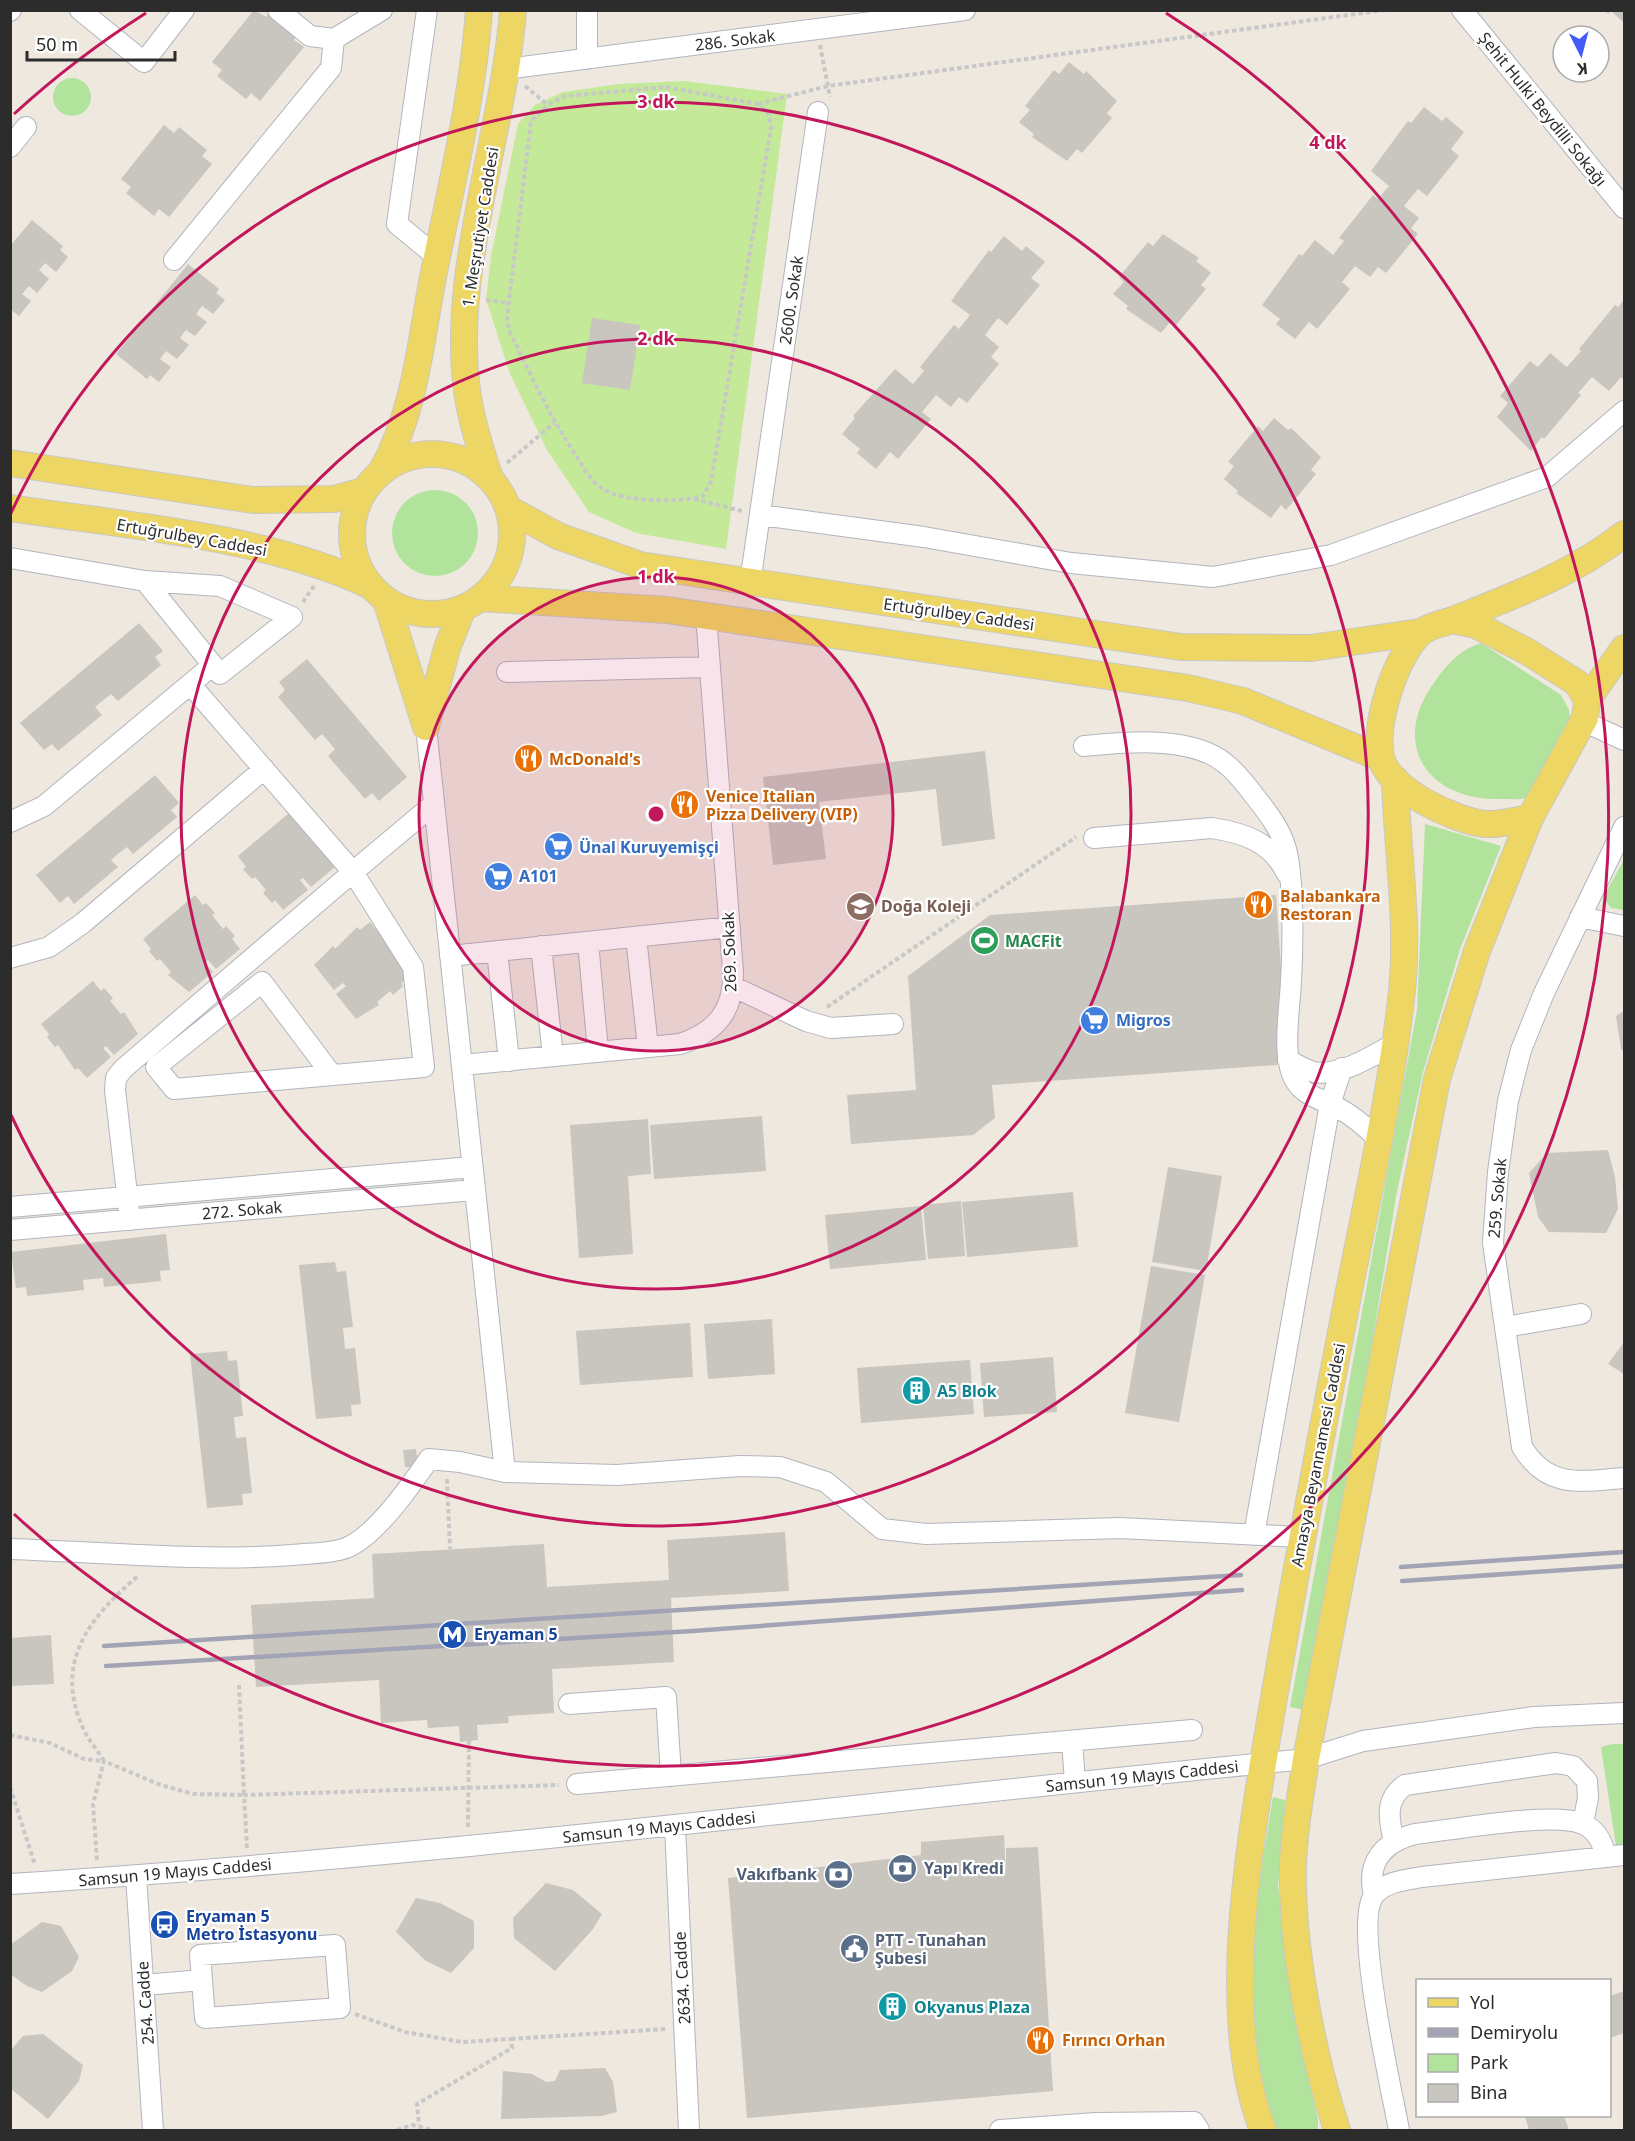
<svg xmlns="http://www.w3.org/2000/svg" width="1635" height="2141" font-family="'Noto Sans',sans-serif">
  <rect width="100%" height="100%" fill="#eee8df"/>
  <path fill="#b1e39d" d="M53 97a19 19 0 1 1 38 0a19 19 0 1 1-38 0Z
    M392 533a43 43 0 1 1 86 0a43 43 0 1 1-86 0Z
    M1481 643 1561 695 1569 710 1570 719C1562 736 1547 778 1537 791 1529 801 1515 799 1503 799 1427 802 1388 743 1436 680 1448 663 1460 650 1481 643Z
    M1425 824 1501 846 1460 949 1423 1072 1397 1191 1357 1435 1304 1710 1290 1707 1417 1010Z
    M1624 860V910L1611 908 1605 900 1606 892Z
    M1613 1744H1624V1852L1617 1853 1601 1747Z
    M1273 1797 1285 1800 1278 1887 1296 2015 1318 2120V2130H1275C1268 2114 1265 2096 1262 2078 1242 1983 1257 1891 1273 1797Z"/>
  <path fill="#c3e999" d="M684 81 787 94 726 549 636 533 589 512 547 450 510 374 486 299 491 256 518 124 535 105 563 92 619 84Z"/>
  <path fill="#c9c5bf" d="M254 10 266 17 271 10 299 33 294 40 304 47 260 101 251 93 246 99 217 76 222 70 212 62Z
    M1604 10H1624V23L1611 11 1608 14Z
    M1069 62 1084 74 1086 71 1117 101 1107 113 1112 118 1082 153 1077 149 1067 161 1032 137 1034 134 1019 122 1030 110 1025 106 1054 70 1059 74Z
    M1424 107 1442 121 1446 117 1464 132 1451 149 1459 156 1427 196 1418 189 1404 206 1419 218 1411 228 1418 234 1386 273 1378 267 1370 277 1355 266 1342 282 1350 289 1317 329 1309 322 1295 339 1276 324 1280 319 1262 305 1299 254 1302 256 1315 240 1333 255 1344 241 1339 238 1373 195 1378 199 1389 186 1371 171 1408 121 1411 123Z
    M164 125 174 133 179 127 207 150 202 156 212 164 169 217 159 209 154 216 126 193 131 187 121 179Z
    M32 220 63 246 60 250 68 257 56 272 45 263 39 270 49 279 37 293 29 286 22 294 31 301 19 316 10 309V246Z
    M1163 234 1199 258 1196 261 1211 273 1201 285 1206 289 1176 325 1171 321 1161 333 1126 309 1128 306 1113 294 1124 282 1119 277 1148 242 1153 246Z
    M1004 236 1022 251 1026 246 1045 262 1031 278 1040 285 1007 325 998 318 985 335 999 347 991 357 999 364 967 403 959 397 951 407 936 395 922 412 931 419 898 459 890 452 876 469 857 453 860 449 842 434 855 418 853 416 895 369 913 384 924 371 920 367 954 325 959 329 970 315 951 301 989 250 991 252Z
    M188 264 219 289 216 293 225 300 213 314 202 306 196 314 207 322 195 336 186 330 180 338 189 345 177 359 166 351 160 359 171 367 159 382 150 375 147 379 116 354Z
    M1624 300V380L1621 377 1609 391 1592 377 1578 393 1581 395 1544 439 1542 437 1531 451 1497 417 1508 403 1500 396 1530 361 1538 367 1550 353 1567 367 1581 351 1579 349 1615 305 1618 307Z
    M592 318 640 325 630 390 582 383Z
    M1274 418 1288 430 1291 428 1321 457 1311 470 1316 474 1286 510 1281 505 1271 518 1236 493 1238 491 1224 479 1234 466 1228 462 1258 426 1263 431Z
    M139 623 163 651 155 657 161 665 118 701 111 694 95 707 102 715 58 751 52 744 44 750 20 723Z
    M307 659 407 777 379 801 372 793 365 799 328 756 335 749 322 734 315 740 278 697 285 690 279 682Z
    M985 751 995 839 942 846 936 789 819 802 826 859 773 865 763 777Z
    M155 775 179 803 171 810 177 817 133 854 127 847 119 853 111 860 118 867 74 904 68 896 60 903 36 875Z
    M289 813 318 846 321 844 329 854 327 857 335 867 311 887 303 878 300 880 308 890 283 910 275 900 272 903 263 893 266 890 255 877 252 879 243 869 246 867 238 856Z
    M195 895 203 905 206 903 215 913 212 915 223 929 226 926 235 936 232 939 240 949 216 969 208 960 205 963 213 972 189 992 168 975 171 972 160 959 157 961 149 951 151 949 143 939Z
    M1276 895 1281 968 1277 1065 992 1085 995 1118 973 1135 851 1144 847 1095 916 1090 908 976 990 915Z
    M370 922 412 975 401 983 403 986 393 995 390 991 377 1002 379 1005 356 1019 336 994 346 986 343 983 334 990 314 965 333 946 335 949 357 927 360 930Z
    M93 981 101 991 104 988 113 998 110 1001 121 1014 124 1012 138 1034 114 1055 106 1046 103 1048 111 1057 87 1078 78 1068 75 1070 58 1045 55 1047 47 1037 49 1034 41 1024Z
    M1624 1011V1051L1621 1049 1616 1016Z
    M762 1116 766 1171 654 1179 650 1125Z
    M648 1119 651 1174 628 1176 633 1254 579 1258 570 1125Z
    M1608 1150 1615 1177 1618 1209 1606 1233 1549 1232 1538 1217 1529 1173 1547 1153Z
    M1168 1167 1222 1176 1206 1271 1152 1262Z
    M1073 1192 1078 1247 967 1257 962 1202Z
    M961 1201 965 1256 928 1259 923 1205Z
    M921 1206 926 1260 830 1269 825 1215Z
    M166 1234 170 1270 160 1271 161 1281 104 1287 103 1278 83 1280 84 1290 27 1296 26 1287 16 1288 11 1252Z
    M335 1262 337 1272 346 1271 353 1327 343 1328 345 1349 355 1348 361 1404 351 1405 352 1416 316 1419 299 1265Z
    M1151 1266 1205 1275 1179 1422 1125 1413Z
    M772 1319 775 1374 708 1379 704 1324Z
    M690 1323 693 1377 580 1385 576 1331Z
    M1624 1342V1374L1608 1364Z
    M227 1351 228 1361 237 1360 243 1416 234 1417 236 1438 246 1437 252 1493 242 1494 243 1505 207 1508 190 1354Z
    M1053 1357 1057 1412 984 1417 980 1363Z
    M970 1360 974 1414 861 1423 857 1368Z
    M416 1449 418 1467H405L403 1450Z
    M785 1532 789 1591 671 1598 674 1662 552 1669 554 1713 508 1716 509 1723 477 1725 478 1740 460 1742 459 1726 428 1728 427 1720 381 1723 379 1680 256 1687 251 1605 374 1598 372 1554 544 1544 547 1587 669 1580 667 1540Z
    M51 1635 54 1684 10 1686V1638Z
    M1004 1835 1006 1879V1848L1038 1847 1053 2091 747 2118 728 1878 921 1855V1842Z
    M546 1883 573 1890 602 1914 593 1929 555 1971 514 1938 513 1918Z
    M416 1898 440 1903 474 1921V1948L451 1973 426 1961 396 1932Z
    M42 1922 61 1926 79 1957 72 1971 42 1992 27 1986 10 1974V1945Z
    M1624 1991V2033L1610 2038V1996Z
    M43 2034 83 2065 79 2081 48 2119 10 2088V2051L23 2036Z
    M605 2068 613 2082 617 2112 601 2116 501 2119 503 2071 532 2074 546 2082 555 2081 560 2070Z
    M1525 2116H1564L1569 2130H1529Z"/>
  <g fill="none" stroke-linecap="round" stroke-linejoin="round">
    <defs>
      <path id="minor" d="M80 10 144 62 184 10
        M278 10 310 36 334 39 382 10
        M427 10 397 224 437 257
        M587 10V59
        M1462 10 1624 208
        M10 11 11 10
        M506 69 965 10
        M10 147 26 127
        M174 260 331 68 334 39
        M760 515 924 537 1071 563 1213 577 1331 555 1547 477 1624 411
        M10 558 145 581 220 586 292 617 220 674 145 581
        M750 583 818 112
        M507 672 710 667
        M1583 721 1624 740
        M426 727 505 1472
        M1084 746C1125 742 1192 735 1226 764 1237 773 1247 786 1256 798 1268 813 1281 830 1286 849 1294 879 1293 948 1291 981 1290 1008 1281 1057 1295 1080 1304 1097 1325 1100 1340 1109 1355 1117 1367 1128 1379 1140
        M10 822 44 806 213 665
        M1624 827 1544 993 1521 1050 1508 1101 1498 1172 1493 1243 1522 1447C1548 1490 1582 1481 1624 1478
        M1094 838 1212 828C1244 833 1272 842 1287 874
        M1580 917 1624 926
        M636 937 648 1047
        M588 942 598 1051
        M541 946 553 1056
        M497 951 509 1061
        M450 956 730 927
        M10 958 49 947 83 923 264 769
        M734 987 806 1021 831 1028 893 1024
        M1288 1060C1296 1064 1305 1070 1314 1072 1340 1077 1372 1056 1394 1044
        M462 1065 680 1044C716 1032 734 1011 733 972L706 615
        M332 1075 262 982 156 1067 174 1089 424 1067 413 967 353 872 434 804
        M10 1207 472 1167
        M130 1220 115 1090 116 1078 123 1069 353 872 190 684
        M10 1230 474 1190
        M1505 1327 1581 1314
        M1254 1535 1330 1104 1342 1068
        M10 1549C104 1552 199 1562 292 1555 309 1553 330 1554 346 1548 376 1536 411 1485 429 1459L460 1462 505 1472 617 1475 740 1466 780 1467 826 1482 882 1529 926 1534 1120 1528 1301 1537
        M569 1704 666 1697 671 1776
        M1072 1741 1075 1782
        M577 1784 1192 1730
        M675 1826 689 2130
        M1394 1842C1389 1820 1384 1800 1405 1785L1556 1763 1573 1766 1587 1781 1588 1798 1583 1823
        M136 1876 153 2130
        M10 1884C443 1856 874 1801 1306 1759L1363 1741 1534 1717 1624 1713
        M1374 1895C1366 1863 1383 1842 1415 1834 1452 1830 1554 1811 1583 1824 1597 1830 1603 1843 1606 1857
        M144 1985 202 1980 205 2018 340 2008 335 1945 200 1955 202 1980
        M1000 2130 1096 2123 1194 2122 1199 2130
        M1399 2130C1392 2092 1352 1919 1375 1894 1387 1881 1406 1880 1422 1877L1624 1855"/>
      <path id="major" d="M352 534a80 80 0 1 1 160 0a80 80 0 1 1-160 0Z
        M10 463 253 500 334 499 363 491
        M382 470C416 411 421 337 434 272 451 186 473 98 479 10
        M490 478C482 455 475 432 470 408 445 286 504 135 513 10
        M10 508C127 526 261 535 369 585
        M509 509 558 536 640 565 1181 647 1311 648 1420 632
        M481 598 667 610 1188 688 1243 701 1381 758
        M386 600 426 727 447 648 463 608
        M1453 620 1476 625 1528 652 1577 683 1587 700 1585 718 1530 818C1516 820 1500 825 1485 824 1455 821 1387 789 1381 757 1374 722 1395 660 1419 634 1426 627 1443 623 1453 620Z
        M1453 620C1513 596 1573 574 1624 534
        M1587 700 1624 648
        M1263 2130C1217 2014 1251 1837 1271 1715 1295 1575 1321 1436 1348 1296 1368 1195 1391 1094 1402 991 1409 920 1397 850 1395 779
        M1337 2130C1312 2053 1291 1945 1293 1864 1294 1829 1301 1794 1306 1759L1437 1079 1477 951 1530 818"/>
    </defs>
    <use href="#minor" stroke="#b2b5bf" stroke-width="22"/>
    <use href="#major" stroke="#c8c8c8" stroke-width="28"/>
    <path stroke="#c8c8c8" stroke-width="4" stroke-dasharray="4.5 3" stroke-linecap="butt" d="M820 45 830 97
      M525 86 548 105
      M666 87 758 104 769 115 771 128 711 482 703 496C680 503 623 502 603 489 591 482 584 468 577 457 550 417 530 374 509 330L507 317 531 121 548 105 565 96Z
      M758 104 828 86 1385 10
      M486 300 509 303
      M507 463 554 423
      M694 499 742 511
      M303 602 314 586
      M827 1007 1076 837
      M447 1479 450 1549
      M10 1735 50 1743 84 1759 104 1761
      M104 1761C98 1751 89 1741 84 1730 52 1662 90 1617 139 1575
      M10 1787 35 1865
      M468 1827 469 1741
      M247 1848 244 1795 559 1785
      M97 1860 93 1804 104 1761 158 1784 193 1794 244 1795 239 1685
      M355 2014 405 2032 462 2042 511 2039 512 2048 417 2104 419 2125
      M511 2039 666 2029
      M397 2130 412 2125 432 2130"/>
    <use href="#minor" stroke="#fff" stroke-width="20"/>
    <use href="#major" stroke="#eed664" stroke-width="26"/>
    <path stroke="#a2a4b6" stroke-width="4.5" d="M1401 1567 1624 1552
      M1402 1581 1624 1566
      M104 1646 1241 1575
      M106 1666 693 1631 1242 1590"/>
  </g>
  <circle cx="656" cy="814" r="237" fill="#c2185b" fill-opacity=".12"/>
  <g fill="none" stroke="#c2185b" stroke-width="3">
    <circle cx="656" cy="814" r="237"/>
    <circle cx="656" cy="814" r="475"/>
    <path d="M11 513A712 712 0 1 1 11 1115"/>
    <path d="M14 114A950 950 0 0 1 146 13M1166 13A950 950 0 1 1 14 1514"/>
  </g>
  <defs>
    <symbol id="restaurant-disc" viewBox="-11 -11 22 22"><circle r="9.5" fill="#e8710a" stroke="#fff"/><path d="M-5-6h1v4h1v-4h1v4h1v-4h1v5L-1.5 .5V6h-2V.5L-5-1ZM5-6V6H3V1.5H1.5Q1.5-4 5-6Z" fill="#fff"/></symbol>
    <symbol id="supermarket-disc" viewBox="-11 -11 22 22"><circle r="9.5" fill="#3f7fe0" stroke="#fff"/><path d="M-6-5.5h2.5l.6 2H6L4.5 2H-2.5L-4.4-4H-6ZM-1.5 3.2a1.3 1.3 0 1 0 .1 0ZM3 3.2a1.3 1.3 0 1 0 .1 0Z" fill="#fff"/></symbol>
    <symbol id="school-disc" viewBox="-11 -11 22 22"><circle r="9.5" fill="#8d6e63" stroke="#fff"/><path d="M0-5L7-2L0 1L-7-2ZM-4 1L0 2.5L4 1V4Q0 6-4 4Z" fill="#fff"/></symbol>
    <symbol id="stadium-disc" viewBox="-11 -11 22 22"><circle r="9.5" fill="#2e9e5b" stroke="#fff"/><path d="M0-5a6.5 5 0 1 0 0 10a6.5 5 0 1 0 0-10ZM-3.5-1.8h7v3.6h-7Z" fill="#fff"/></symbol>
    <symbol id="building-disc" viewBox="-11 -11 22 22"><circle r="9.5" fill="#0f9aa8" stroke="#fff"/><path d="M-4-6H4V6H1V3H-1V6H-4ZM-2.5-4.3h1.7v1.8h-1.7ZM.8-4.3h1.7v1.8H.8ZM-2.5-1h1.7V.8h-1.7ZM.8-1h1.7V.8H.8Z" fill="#fff"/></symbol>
    <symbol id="metro-disc" viewBox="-11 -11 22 22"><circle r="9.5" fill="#1a4fb4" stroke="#fff"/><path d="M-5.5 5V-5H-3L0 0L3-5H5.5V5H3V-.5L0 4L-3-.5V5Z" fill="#fff"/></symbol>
    <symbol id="bank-disc" viewBox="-11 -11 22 22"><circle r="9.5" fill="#5c6f8a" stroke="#fff"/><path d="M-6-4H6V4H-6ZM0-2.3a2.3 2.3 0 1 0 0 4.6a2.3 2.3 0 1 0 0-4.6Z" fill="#fff"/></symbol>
    <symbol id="bus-disc" viewBox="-11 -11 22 22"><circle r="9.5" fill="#1a4fb4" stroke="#fff"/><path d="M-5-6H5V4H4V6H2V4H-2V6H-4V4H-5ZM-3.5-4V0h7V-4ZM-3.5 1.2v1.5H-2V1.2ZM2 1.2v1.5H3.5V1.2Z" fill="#fff"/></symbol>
    <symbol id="civic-disc" viewBox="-11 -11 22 22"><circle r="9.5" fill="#5c6f8a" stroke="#fff"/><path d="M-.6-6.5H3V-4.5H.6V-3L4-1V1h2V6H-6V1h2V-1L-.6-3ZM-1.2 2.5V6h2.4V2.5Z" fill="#fff"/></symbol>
  </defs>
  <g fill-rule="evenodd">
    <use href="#restaurant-disc" x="512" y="742" width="33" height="33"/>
    <use href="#restaurant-disc" x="668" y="788" width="33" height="33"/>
    <use href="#supermarket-disc" x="542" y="830" width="33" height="33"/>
    <use href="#supermarket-disc" x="482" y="860" width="33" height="33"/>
    <use href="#restaurant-disc" x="1242" y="888" width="33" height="33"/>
    <use href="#school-disc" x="844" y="890" width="33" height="33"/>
    <use href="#stadium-disc" x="968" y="924" width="33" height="33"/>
    <use href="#supermarket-disc" x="1078" y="1004" width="33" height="33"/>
    <use href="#building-disc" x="900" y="1374" width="33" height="33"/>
    <use href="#metro-disc" x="436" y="1618" width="33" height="33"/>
    <use href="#bank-disc" x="886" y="1852" width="33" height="33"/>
    <use href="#bank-disc" x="822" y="1858" width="33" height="33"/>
    <use href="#bus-disc" x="148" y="1908" width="33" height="33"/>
    <use href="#civic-disc" x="838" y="1932" width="33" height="33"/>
    <use href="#building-disc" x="876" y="1990" width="33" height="33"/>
    <use href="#restaurant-disc" x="1024" y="2024" width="33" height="33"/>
  </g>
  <g text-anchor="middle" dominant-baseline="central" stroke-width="4.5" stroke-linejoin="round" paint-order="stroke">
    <g font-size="16" fill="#2c2c2c" stroke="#fff">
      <text transform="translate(735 40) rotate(-7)">286. Sokak</text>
      <text transform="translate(1543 109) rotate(51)">Şehit Hulki Beydilli Sokağı</text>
      <text transform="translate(480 227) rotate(-81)">1. Meşrutiyet Caddesi</text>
      <text transform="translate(791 300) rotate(-82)">2600. Sokak</text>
      <text transform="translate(192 537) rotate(10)">Ertuğrulbey Caddesi</text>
      <text transform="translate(959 614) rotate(8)">Ertuğrulbey Caddesi</text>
      <text transform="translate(729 952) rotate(-92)">269. Sokak</text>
      <text transform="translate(1497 1198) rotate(-85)">259. Sokak</text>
      <text transform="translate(242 1210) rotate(-5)">272. Sokak</text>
      <text transform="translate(1318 1455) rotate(-79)">Amasya Beyannamesi Caddesi</text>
      <text transform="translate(1142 1776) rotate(-6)">Samsun 19 Mayıs Caddesi</text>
      <text transform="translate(659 1827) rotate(-6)">Samsun 19 Mayıs Caddesi</text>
      <text transform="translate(175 1872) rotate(-5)">Samsun 19 Mayıs Caddesi</text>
      <text transform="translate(682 1978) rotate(-93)">2634. Cadde</text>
      <text transform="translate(145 2003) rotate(-94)">254. Cadde</text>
    </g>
    <g font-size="16" font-weight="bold" fill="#c56008" stroke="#fff" text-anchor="start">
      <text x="549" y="759">McDonald's</text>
      <text x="706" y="796">Venice Italian<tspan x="706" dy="18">Pizza Delivery (VIP)</tspan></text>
      <text x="1280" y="896">Balabankara<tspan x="1280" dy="18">Restoran</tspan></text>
      <text x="1062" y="2040">Fırıncı Orhan</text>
    </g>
    <g font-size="16" font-weight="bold" fill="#366cbe" stroke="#fff" text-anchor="start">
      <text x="579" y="847">Ünal Kuruyemişçi</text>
      <text x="519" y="876">A101</text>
      <text x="1116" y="1020">Migros</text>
    </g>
    <g font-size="16" font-weight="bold" fill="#785e54" stroke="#fff" text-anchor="start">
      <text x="881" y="906">Doğa Koleji</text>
    </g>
    <g font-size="16" font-weight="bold" fill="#27864d" stroke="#fff" text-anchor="start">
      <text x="1005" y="941">MACFit</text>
    </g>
    <g font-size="16" font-weight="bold" fill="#0d838f" stroke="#fff" text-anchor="start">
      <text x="937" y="1391">A5 Blok</text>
      <text x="914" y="2007">Okyanus Plaza</text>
    </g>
    <g font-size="16" font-weight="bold" fill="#164399" stroke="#fff" text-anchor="start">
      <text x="474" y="1634">Eryaman 5</text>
      <text x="186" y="1916">Eryaman 5<tspan x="186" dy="18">Metro İstasyonu</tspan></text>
    </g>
    <g font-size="16" font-weight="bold" fill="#4e5e75" stroke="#fff" text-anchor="start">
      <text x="924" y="1868">Yapı Kredi</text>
      <text x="817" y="1874" text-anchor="end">Vakıfbank</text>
      <text x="875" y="1940">PTT - Tunahan<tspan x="875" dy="18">Şubesi</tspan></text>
    </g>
  </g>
  <circle cx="656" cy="814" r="9" fill="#c2185b" stroke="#fff" stroke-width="3"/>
  <g font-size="18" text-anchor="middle" font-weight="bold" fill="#c2185b" stroke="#fff" stroke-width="4.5" stroke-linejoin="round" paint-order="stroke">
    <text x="656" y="108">3 dk</text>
    <text x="1328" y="149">4 dk</text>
    <text x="656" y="345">2 dk</text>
    <text x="656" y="583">1 dk</text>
  </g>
  <rect width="1635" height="2141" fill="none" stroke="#2c2c2c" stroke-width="24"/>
  <rect x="1416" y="1979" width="195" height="138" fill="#ffffff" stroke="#ababab" stroke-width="1.5"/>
  <rect x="1428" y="1998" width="30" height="9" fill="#eed664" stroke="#ababab" stroke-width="1.5"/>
  <text x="1470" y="2009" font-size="18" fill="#2c2c2c">Yol</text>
  <rect x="1428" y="2028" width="30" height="9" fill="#a2a4b6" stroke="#ababab" stroke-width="1.5"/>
  <text x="1470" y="2039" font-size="18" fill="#2c2c2c">Demiryolu</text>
  <rect x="1428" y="2054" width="30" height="18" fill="#b1e39d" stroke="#ababab" stroke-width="1.5"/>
  <text x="1470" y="2069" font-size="18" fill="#2c2c2c">Park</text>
  <rect x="1428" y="2084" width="30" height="18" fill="#c9c5bf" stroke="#ababab" stroke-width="1.5"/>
  <text x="1470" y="2099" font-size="18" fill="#2c2c2c">Bina</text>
  <g transform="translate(1581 54) rotate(174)"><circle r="28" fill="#ffffff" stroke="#ababab" stroke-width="1.5"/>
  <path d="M0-4.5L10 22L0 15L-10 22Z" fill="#445bf6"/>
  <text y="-9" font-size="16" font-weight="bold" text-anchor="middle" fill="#2c2c2c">K</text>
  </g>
  <path d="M27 51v9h148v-9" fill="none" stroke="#2c2c2c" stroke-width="3"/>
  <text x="36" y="51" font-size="18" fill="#2c2c2c" stroke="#ffffff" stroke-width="4.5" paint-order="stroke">50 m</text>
</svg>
